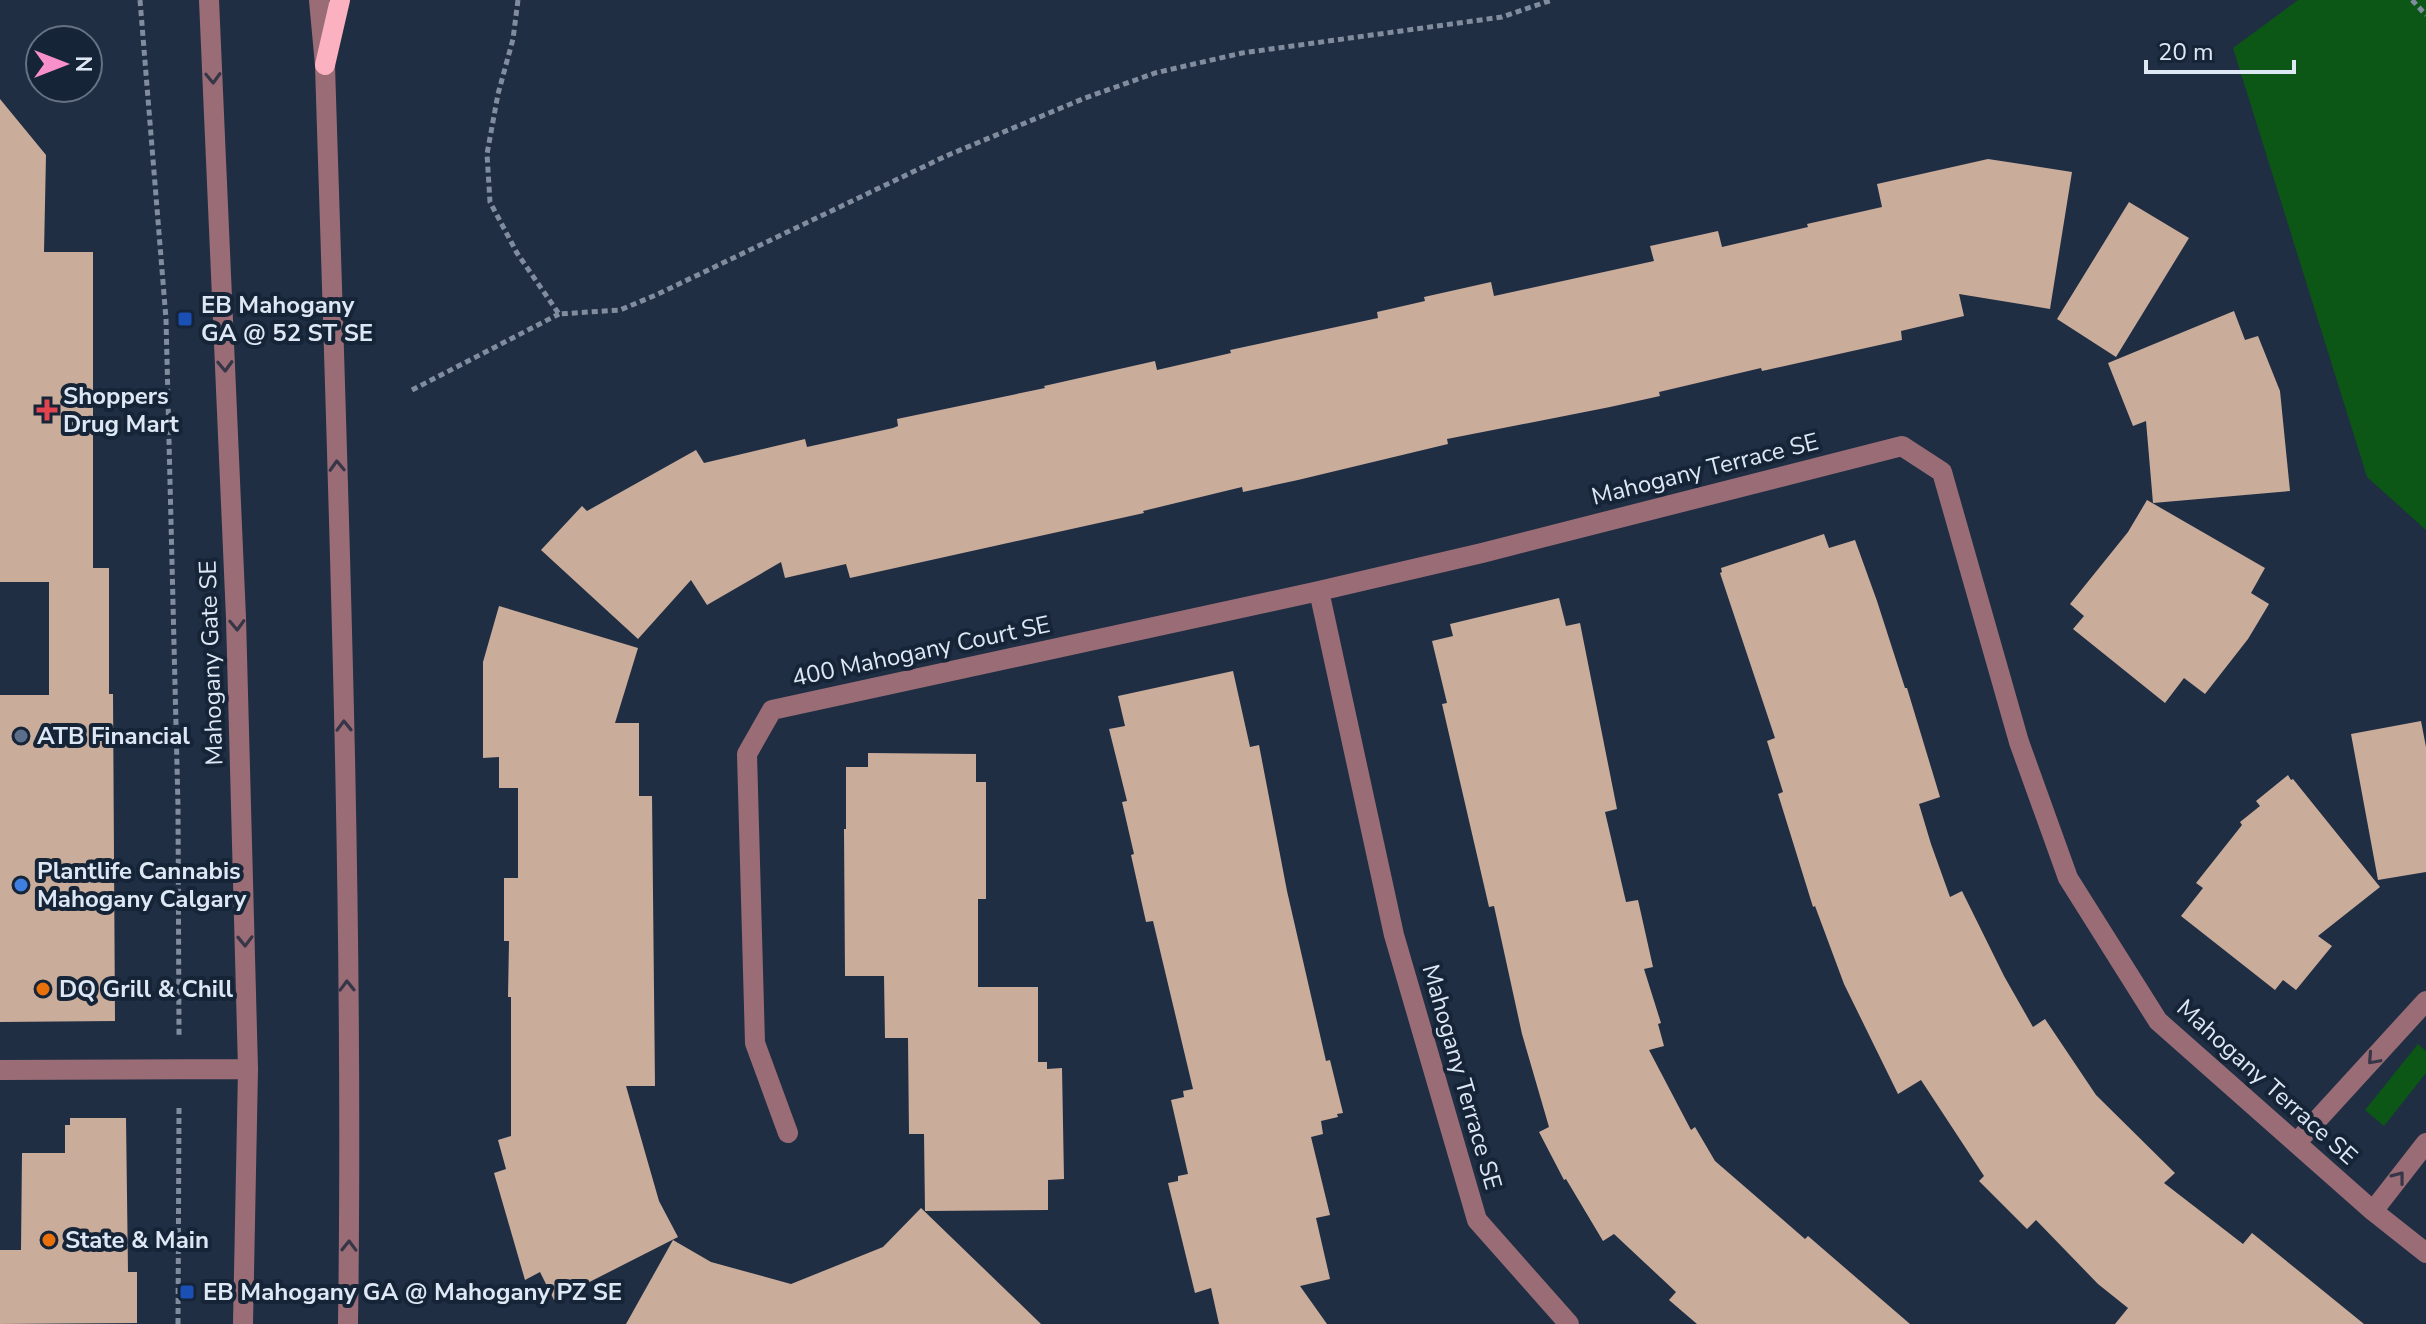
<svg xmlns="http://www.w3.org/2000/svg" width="2426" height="1324" font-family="'Nunito Sans',sans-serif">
  <rect width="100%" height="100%" fill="#202e43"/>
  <path fill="#0c5616" d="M2298 0H2426V530L2367 477 2233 48Z
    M2418 1044 2426 1051V1073L2384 1126 2365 1110Z"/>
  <path fill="#caac9b" d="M0 99 46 155 44 252H93V568H109V694H113L115 1021 0 1022V695H49V582H0Z
    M1988 159 2072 172 2050 309 1959 294 1964 316 1901 331 1902 340 1762 371 1761 368 1659 392 1660 396 1610 407 1447 439 1448 444 1298 480 1243 492 1242 487 1143 511 1144 513 850 578 846 564 785 578 781 562 707 605 691 580 638 639 541 550 582 506 587 511 696 450 704 463 805 439 807 447 893 428 898 426 897 419 1045 388 1044 386 1155 361 1157 370 1231 353 1230 350 1378 318 1377 312 1425 301 1424 297 1491 282 1494 296 1654 261 1650 246 1718 231 1722 247 1808 227 1807 224 1882 207 1877 184Z
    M2129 202 2189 238 2116 357 2057 319Z
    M2234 311 2245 340 2258 336 2280 391 2290 491 2153 503 2146 421 2133 426 2108 363Z
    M2147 500 2265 568 2251 593 2269 604 2248 639 2205 694 2184 678 2165 703 2073 629 2084 616 2070 604 2128 532Z
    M1824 534 1829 548 1855 540 1877 601 1905 688H1907L1940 797 1919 804 1931 844 1950 897 1962 891 2004 976 2033 1027 2045 1019 2096 1095 2175 1173 2164 1183 2243 1244 2252 1233 2364 1324H2115L2128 1308 2098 1284 2036 1220 2027 1229 1979 1181 1984 1176 1921 1080 1898 1094 1844 984 1815 906 1813 907 1778 794 1783 792 1767 741 1775 738 1720 573 1722 572 1721 568Z
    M1559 598 1566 626 1580 623 1617 809 1605 812 1626 902 1638 900 1653 967 1644 969 1661 1023 1658 1024 1664 1046 1649 1050 1691 1130 1695 1127 1715 1161 1805 1239 1808 1236 1910 1324H1697L1669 1300 1676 1292 1614 1234 1603 1241 1566 1179 1564 1180 1539 1132 1549 1127 1522 1034 1494 906 1489 907 1442 704 1447 703 1432 641 1453 636 1450 624Z
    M499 606 638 648 615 723H639V796H652L655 1086H626L659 1201 678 1237 554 1300 540 1272 525 1280 494 1173 506 1169 498 1140 511 1136V997H508L509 941H504V878H518V788H499V757L483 758V662Z
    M1233 671 1250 747 1259 745 1287 891 1326 1061 1330 1060 1343 1113 1337 1114 1338 1117 1321 1121 1323 1134 1311 1137 1330 1215 1316 1218 1330 1279 1300 1286 1327 1324H1219L1211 1288 1195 1293 1168 1183 1178 1181V1176L1188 1174 1171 1100 1184 1097 1183 1091 1193 1089 1153 921 1146 922 1131 855 1134 854 1122 802 1127 801 1109 729 1125 726 1118 696Z
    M2421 721 2426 747V872L2378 880 2351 734Z
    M868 753 976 754V782H986V899H978V987H1038V1062H1047V1069L1062 1068 1064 1179 1048 1180V1210L925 1211 924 1134H909L908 1038H885L884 976H845L844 829H846V767H868Z
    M2288 775 2291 780 2293 779 2380 887 2318 936 2332 946 2296 990 2283 980 2275 990 2181 916 2203 888 2196 883 2242 825 2240 822 2260 806 2256 801Z
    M70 1118H126L128 1272H137V1323L0 1324V1250H21L22 1153H65V1125H70Z
    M921 1208 1041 1324H626L673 1240 711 1262 791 1284 883 1247Z"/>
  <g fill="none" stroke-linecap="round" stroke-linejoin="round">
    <path stroke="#818d9e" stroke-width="5" stroke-dasharray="6 4" stroke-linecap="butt" d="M140 0 166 319 178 806 179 1035
      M518 0 513 39 498 94 487 154 490 202 517 253 559 314 620 310 656 295 946 156 1085 98 1155 73 1242 53 1502 17 1552 0
      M2412 0 2426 15
      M412 390 559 314
      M178 1324 179 1105"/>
    <path stroke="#9a6d76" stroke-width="20" d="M209 0 236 618 248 1069 243 1324
      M319 0 325 65C338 485 354 904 348 1324
      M0 1070 248 1069
      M788 1133 755 1043 747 754 772 710 1319 591
      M2297 1142 2426 1001
      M2373 1211 2426 1143
      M1569 1324 1477 1220 1394 935 1319 591 1482 553 1902 446 1942 472 2019 742 2068 878 2158 1021 2373 1211 2426 1253"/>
    <path stroke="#fbb1c0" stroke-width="20" d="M325 65 340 0"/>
  </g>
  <defs><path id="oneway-chevron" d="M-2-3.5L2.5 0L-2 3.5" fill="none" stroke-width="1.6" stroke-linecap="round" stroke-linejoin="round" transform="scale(2)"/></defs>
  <g stroke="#373648">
    <use href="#oneway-chevron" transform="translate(213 78) rotate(88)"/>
    <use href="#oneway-chevron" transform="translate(225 366) rotate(88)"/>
    <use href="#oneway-chevron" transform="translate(337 466) rotate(-92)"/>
    <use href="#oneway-chevron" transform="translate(237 625) rotate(88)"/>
    <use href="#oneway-chevron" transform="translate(344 726) rotate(-91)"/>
    <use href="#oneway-chevron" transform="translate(245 941) rotate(89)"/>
    <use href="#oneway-chevron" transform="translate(347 986) rotate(-91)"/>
    <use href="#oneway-chevron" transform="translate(2373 1059) rotate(132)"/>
    <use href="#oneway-chevron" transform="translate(2399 1177) rotate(-52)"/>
    <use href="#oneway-chevron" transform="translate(349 1246) rotate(-89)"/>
  </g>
  <g fill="#1a4fb4" stroke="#162438" stroke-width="3">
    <rect x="177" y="311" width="16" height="16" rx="4"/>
    <rect x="179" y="1284" width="16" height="16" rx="4"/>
  </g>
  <path fill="#e0444e" stroke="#162438" stroke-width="3" d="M43 398h8v8h8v8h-8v8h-8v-8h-8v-8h8z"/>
  <circle fill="#5c6f8a" stroke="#162438" stroke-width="3" cx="21" cy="736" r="8"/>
  <circle fill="#3f7fe0" stroke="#162438" stroke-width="3" cx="21" cy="885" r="8"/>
  <g fill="#e8710a" stroke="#162438" stroke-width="3">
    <circle cx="43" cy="989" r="8"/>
    <circle cx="49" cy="1240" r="8"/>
  </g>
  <g text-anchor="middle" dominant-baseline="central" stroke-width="8" stroke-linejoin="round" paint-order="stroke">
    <g font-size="24" font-weight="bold" fill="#dee8f5" stroke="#162438" text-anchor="start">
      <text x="201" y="305">EB Mahogany<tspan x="201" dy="28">GA @ 52 ST SE</tspan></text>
      <text x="63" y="396">Shoppers<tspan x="63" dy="28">Drug Mart</tspan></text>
      <text x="37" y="736">ATB Financial</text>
      <text x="37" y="871">Plantlife Cannabis<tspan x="37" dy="28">Mahogany Calgary</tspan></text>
      <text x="59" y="989">DQ Grill &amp; Chill</text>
      <text x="65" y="1240">State &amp; Main</text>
      <text x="203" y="1292">EB Mahogany GA @ Mahogany PZ SE</text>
    </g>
    <g font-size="24" fill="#dee8f5" stroke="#162438">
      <text transform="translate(1705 469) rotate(-14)">Mahogany Terrace SE</text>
      <text transform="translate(921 651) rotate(-12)">400 Mahogany Court SE</text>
      <text transform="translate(211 663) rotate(-92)">Mahogany Gate SE</text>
      <text transform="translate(1462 1077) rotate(74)">Mahogany Terrace SE</text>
      <text transform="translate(2267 1082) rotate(42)">Mahogany Terrace SE</text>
    </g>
  </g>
  <g transform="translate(64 64) rotate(90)"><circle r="38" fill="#162438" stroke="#667284" stroke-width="2"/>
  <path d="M0-6L14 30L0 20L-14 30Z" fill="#f890cb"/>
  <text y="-12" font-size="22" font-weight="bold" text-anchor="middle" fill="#dee8f5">N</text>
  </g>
  <path d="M2146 60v12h148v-12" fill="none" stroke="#dee8f5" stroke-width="4"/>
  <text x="2158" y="60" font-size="24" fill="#dee8f5" stroke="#162438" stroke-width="6" paint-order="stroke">20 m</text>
</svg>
